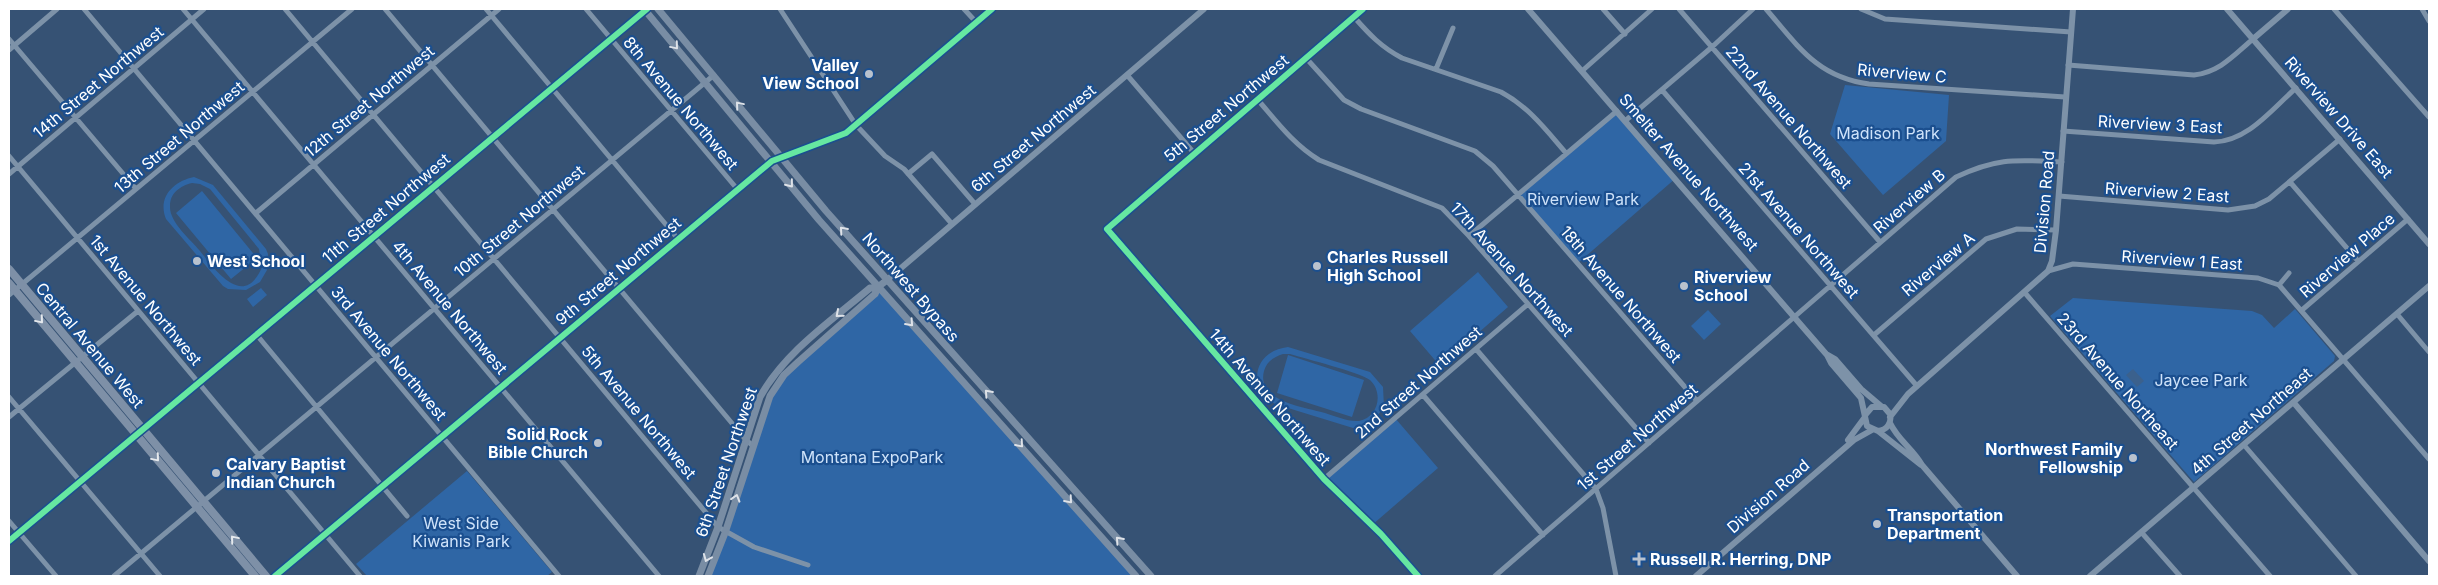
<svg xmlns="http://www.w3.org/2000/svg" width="2438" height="585" font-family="Inter,sans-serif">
  <rect width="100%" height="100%" fill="#365274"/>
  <path fill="#2f66a5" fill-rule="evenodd" d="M1845 85 1949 95 1946 141 1883 195 1830 134Z
    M1617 111 1676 178 1578 263 1518 194Z
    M194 177 213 185 266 249 268 254 267 270 260 282 246 290 228 289 223 286 166 219C157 197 174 181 194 177ZM192 183 200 184 210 189 259 249 262 267C244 310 215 270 200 251 190 239 169 222 170 206 170 193 180 186 192 183Z
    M202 191 257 258 231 279 176 213Z
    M1478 272 1508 307 1440 366 1410 331Z
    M878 287 1136 576H708L777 385Z
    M261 288 267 295 253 307 247 299Z
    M2073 298 2252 311 2262 315 2274 328 2295 309 2335 356 2334 361 2194 482 2050 316Z
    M1708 310 1721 324 1704 340 1691 326Z
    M1288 347 1370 372 1383 387 1384 407 1372 423 1353 428 1275 404C1246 386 1254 351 1288 347ZM1283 354H1290C1306 359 1359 372 1370 380 1384 393 1378 418 1359 421 1348 422 1335 416 1325 413 1305 407 1256 402 1264 371 1267 361 1274 357 1283 354Z
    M1288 355 1364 380 1352 417 1277 393Z
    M1395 418 1438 468 1372 525 1324 479Z
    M467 471 552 572 547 576H367L356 564Z"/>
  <path fill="#3b618d" d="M2133 369 2144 381 2137 387 2126 375Z"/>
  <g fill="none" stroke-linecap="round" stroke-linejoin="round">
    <path stroke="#7d92a8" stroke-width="5" d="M84 9 559 576
      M183 9 659 576
      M285 9 718 527 754 547 808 565
      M385 9 746 440 752 445
      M486 9 678 239
      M586 9 738 190
      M780 9 856 125 885 156 904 169 952 224
      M964 9 976 22
      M1363 9 1107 229 1324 479 1381 534 1418 576
      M1603 9 1625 34
      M1679 9 1880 242
      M1766 9C1798 46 1817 77 1869 84L2065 97
      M1861 9 1885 19 2071 32
      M2334 9 2429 117
      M2422 9 2429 21
      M1354 17C1369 34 1381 47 1402 58L1501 92C1529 107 1546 130 1566 153
      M9 39 136 189
      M9 50 57 9
      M1306 58 1344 100 1361 109 1475 151 1493 166 1697 401
      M2068 65 2194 75C2220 72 2234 55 2253 39
      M1436 69 1453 28
      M1582 71 1652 9
      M1127 75 1194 153
      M1662 90 1917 386
      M1258 100C1277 122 1293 144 1319 160L1442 208 1469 236 1649 443
      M1625 121 1712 47 1753 9
      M2063 131 2214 142C2248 141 2272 109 2296 88
      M9 156 360 576
      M9 174 204 9
      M908 174 932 154 975 204
      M2290 182 2358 261
      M2059 196 2228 210 2255 206 2269 199 2340 139
      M256 213 499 9
      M1469 236 1617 111
      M2048 271 2073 264 2258 278 2279 285 2429 459
      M2279 285 2289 273
      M2025 293 2270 576
      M9 295 352 9
      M2302 310 2408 219
      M2397 314 2429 352
      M256 334 407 516
      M1874 335 1986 239 2017 229 2056 230
      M1476 349 1596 489 1603 508 1616 576
      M1423 395 1543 535
      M9 397 160 576
      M9 417 138 311
      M2244 445 2356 576
      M1324 479 1528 304
      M9 521 56 576
      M2142 533 2180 576
      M9 541 647 9
      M114 576 714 75
      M1495 576 1956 177C1999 157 2016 160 2062 162"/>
    <path stroke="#7d92a8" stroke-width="6" d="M1528 9 1827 355 1831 363 1861 398 1867 426 1878 431C1887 430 1892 423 1890 414L1884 407H1872L1866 414
      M2227 9 2429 244
      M2253 39 2288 9
      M887 280 1204 9
      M1828 355 1835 359 1861 389 1881 406
      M2294 403 2429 561
      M1890 417 1908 394 2048 271 2052 261 2056 230 2073 9
      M1890 423C1898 440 1913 449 1922 465L2017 576
      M1878 431 1921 465
      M1848 440 1865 417
      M275 576 772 161 846 133 992 9
      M1696 576 1854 440 1872 430
      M2090 576 2429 286"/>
    <path stroke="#798da4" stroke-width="7" d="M644 9 819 220 1136 576
      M658 9 826 211 1151 576
      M699 576 718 527 760 397C785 352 831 321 870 288L878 287 887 280
      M708 576 725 533 770 396 784 375 798 362 875 294 878 287"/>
    <path stroke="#7e90a7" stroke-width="8" d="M9 269 266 576
      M9 283 255 576"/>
    <defs>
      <path id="cycleway" d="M1363 9 1107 229 1324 479 1381 534 1418 576
        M9 541 647 9
        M275 576 772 161 846 133 992 9"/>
    </defs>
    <use href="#cycleway" stroke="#1b4f8f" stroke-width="9"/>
    <use href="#cycleway" stroke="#66e7a1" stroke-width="6"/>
  </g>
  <defs><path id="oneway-chevron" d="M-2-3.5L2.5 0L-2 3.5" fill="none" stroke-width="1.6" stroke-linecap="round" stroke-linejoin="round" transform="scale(1.25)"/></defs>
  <g stroke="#dee2e8">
    <use href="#oneway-chevron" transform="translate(675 46) rotate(50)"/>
    <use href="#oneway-chevron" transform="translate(739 105) rotate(-130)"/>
    <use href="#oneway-chevron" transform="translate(790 184) rotate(51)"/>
    <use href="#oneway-chevron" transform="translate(843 230) rotate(-131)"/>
    <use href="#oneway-chevron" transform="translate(839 314) rotate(139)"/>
    <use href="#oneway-chevron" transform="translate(910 323) rotate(48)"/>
    <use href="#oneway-chevron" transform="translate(988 393) rotate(-132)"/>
    <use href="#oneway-chevron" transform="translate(1020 444) rotate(49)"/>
    <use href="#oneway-chevron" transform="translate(736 498) rotate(-73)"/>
    <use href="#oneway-chevron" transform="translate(1069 500) rotate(49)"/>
    <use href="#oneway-chevron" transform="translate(1119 540) rotate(-132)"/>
    <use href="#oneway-chevron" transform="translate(707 558) rotate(112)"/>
  </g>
  <g stroke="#e5e9ed">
    <use href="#oneway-chevron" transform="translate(40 320) rotate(50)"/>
    <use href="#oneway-chevron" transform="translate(156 458) rotate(50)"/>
    <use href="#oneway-chevron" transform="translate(234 539) rotate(-130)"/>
  </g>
  <g fill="#b9c2ce" stroke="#1b4f8f" stroke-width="2">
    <circle cx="869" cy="74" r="5"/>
    <circle cx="197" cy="261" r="5"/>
    <circle cx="1317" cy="266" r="5"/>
    <circle cx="1684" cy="286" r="5"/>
    <circle cx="598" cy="443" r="5"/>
    <circle cx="2133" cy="458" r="5"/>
    <circle cx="216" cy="473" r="5"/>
    <circle cx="1877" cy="524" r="5"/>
    <path d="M1636.5 551.5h5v5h5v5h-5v5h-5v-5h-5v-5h5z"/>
  </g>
  <g text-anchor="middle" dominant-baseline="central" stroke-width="4.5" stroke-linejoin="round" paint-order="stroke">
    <g font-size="16" font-weight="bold" fill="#fff" stroke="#1b4f8f" text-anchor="start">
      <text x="859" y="65" text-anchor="end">Valley<tspan x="859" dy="18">View School</tspan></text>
      <text x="1327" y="257">Charles Russell<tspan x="1327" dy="18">High School</tspan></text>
      <text x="207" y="261">West School</text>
      <text x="1694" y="277">Riverview<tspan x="1694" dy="18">School</tspan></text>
      <text x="588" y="434" text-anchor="end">Solid Rock<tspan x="588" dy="18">Bible Church</tspan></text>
      <text x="2123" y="449" text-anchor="end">Northwest Family<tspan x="2123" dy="18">Fellowship</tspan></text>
      <text x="226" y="464">Calvary Baptist<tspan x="226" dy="18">Indian Church</tspan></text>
      <text x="1887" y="515">Transportation<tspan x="1887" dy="18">Department</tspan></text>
      <text x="1650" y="559">Russell R. Herring, DNP</text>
    </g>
    <g font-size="16" fill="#fff" stroke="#1b4f8f">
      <text transform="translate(1902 73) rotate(5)">Riverview C</text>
      <text transform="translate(98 82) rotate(-40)">14th Street Northwest</text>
      <text transform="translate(369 101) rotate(-40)">12th Street Northwest</text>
      <text transform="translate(681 103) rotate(50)">8th Avenue Northwest</text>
      <text transform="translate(1226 108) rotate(-40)">5th Street Northwest</text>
      <text transform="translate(1789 117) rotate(49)">22nd Avenue Northwest</text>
      <text transform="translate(2339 117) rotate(49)">Riverview Drive East</text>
      <text transform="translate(2160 124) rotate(3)">Riverview 3 East</text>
      <text transform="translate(179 137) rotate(-40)">13th Street Northwest</text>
      <text transform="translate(1033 138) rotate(-40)">6th Street Northwest</text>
      <text transform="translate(1689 172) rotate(49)">Smelter Avenue Northwest</text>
      <text transform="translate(2167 192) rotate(4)">Riverview 2 East</text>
      <text transform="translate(1909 201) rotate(-41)">Riverview B</text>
      <text transform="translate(2044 202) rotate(-85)">Division Road</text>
      <text transform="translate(386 208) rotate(-40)">11th Street Northwest</text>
      <text transform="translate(519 221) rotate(-40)">10th Street Northwest</text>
      <text transform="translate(1799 230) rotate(49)">21st Avenue Northwest</text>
      <text transform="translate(2347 255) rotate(-41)">Riverview Place</text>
      <text transform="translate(2182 260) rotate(4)">Riverview 1 East</text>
      <text transform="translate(1938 264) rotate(-40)">Riverview A</text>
      <text transform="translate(1512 269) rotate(48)">17th Avenue Northwest</text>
      <text transform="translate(618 271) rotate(-40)">9th Street Northwest</text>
      <text transform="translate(911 287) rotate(49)">Northwest Bypass</text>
      <text transform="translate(1621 294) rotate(49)">18th Avenue Northwest</text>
      <text transform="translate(146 300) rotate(50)">1st Avenue Northwest</text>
      <text transform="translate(450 307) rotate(50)">4th Avenue Northwest</text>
      <text transform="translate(90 345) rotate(50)">Central Avenue West</text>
      <text transform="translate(389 353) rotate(50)">3rd Avenue Northwest</text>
      <text transform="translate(2118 381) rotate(49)">23rd Avenue Northeast</text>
      <text transform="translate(1418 382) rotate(-41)">2nd Street Northwest</text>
      <text transform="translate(1270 397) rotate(49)">14th Avenue Northwest</text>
      <text transform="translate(639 412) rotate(50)">5th Avenue Northwest</text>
      <text transform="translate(2251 421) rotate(-41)">4th Street Northeast</text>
      <text transform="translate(1637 437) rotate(-41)">1st Street Northwest</text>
      <text transform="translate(726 462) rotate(-71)">6th Street Northwest</text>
      <text transform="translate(1768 496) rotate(-41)">Division Road</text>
    </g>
    <g font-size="16" fill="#cfe3fa" stroke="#1b4f8f">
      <text x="1888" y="133">Madison Park</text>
      <text x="1583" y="199">Riverview Park</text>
      <text x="2201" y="380">Jaycee Park</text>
      <text x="872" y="457">Montana ExpoPark</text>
      <text x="461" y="523">West Side<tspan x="461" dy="18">Kiwanis Park</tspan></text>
    </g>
  </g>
  <rect width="2438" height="585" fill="none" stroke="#ffffff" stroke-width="20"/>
</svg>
